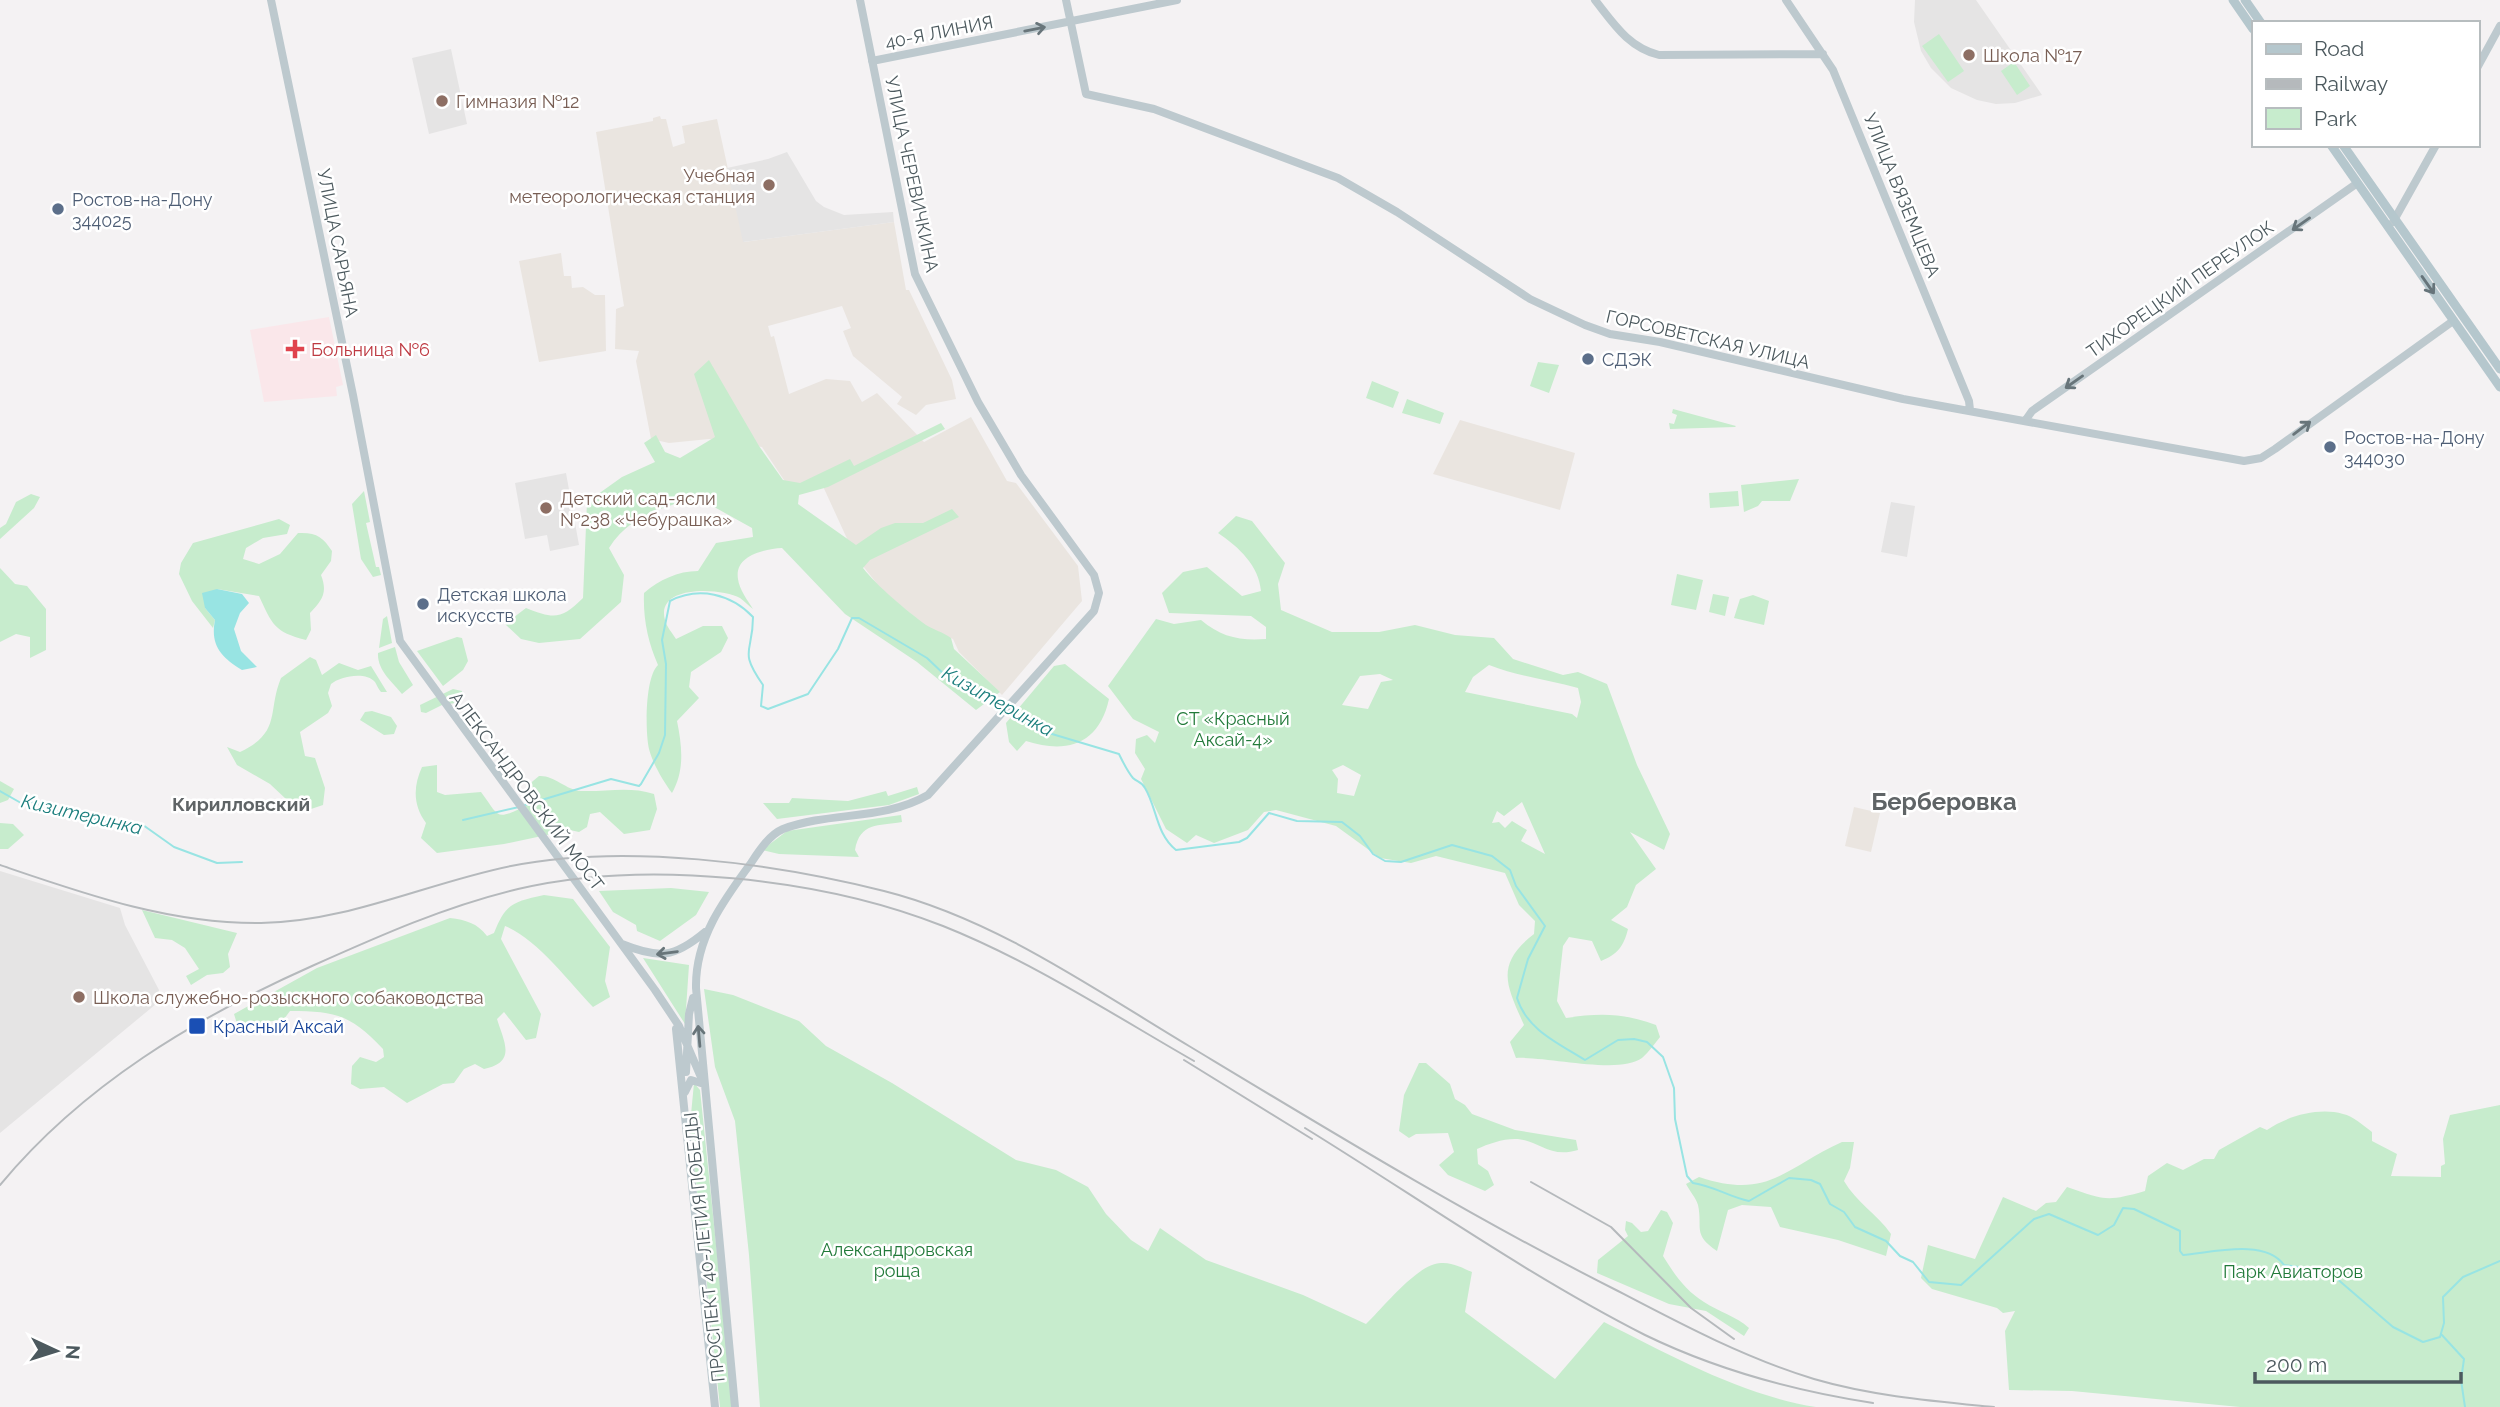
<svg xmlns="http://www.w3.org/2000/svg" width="2500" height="1407" font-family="Raleway,sans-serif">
  <rect width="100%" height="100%" fill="#f4f2f3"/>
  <path fill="#eae5e0" d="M660 116 661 119H666L673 147 685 143 682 126 717 119 744 242 894 222 906 290H909L952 380 956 399 926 405 916 415 897 404 902 397 853 356 843 331 851 328 842 306 768 326 771 337 774 336 789 394 826 379 850 381 862 402 877 393 924 442 971 417 1007 481 1016 483 1078 566 1082 601 1002 695 959 652 953 639 932 631 882 590 855 556 821 482 803 485 786 483 762 447 709 439 669 443 651 439 636 361 639 351 615 349 616 309 624 306 596 132 653 121V118Z
    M561 253 564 276H571L572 288 583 287 595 295H605L606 351 539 362 519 261Z
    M1460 420 1575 453 1560 510 1433 474Z
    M1854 807 1880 813 1871 852 1845 846Z"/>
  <path fill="#e5e4e4" d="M1915 0H1976L2042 95 2015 103 1996 104 1977 100 1951 88 1931 68 1921 51 1914 22Z
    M451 49 467 124 429 134 412 58Z
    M787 152 816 201 824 207 844 215 893 212 894 222 743 242 727 168 768 159Z
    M566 473 579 545 550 551 547 535 525 539 515 483Z
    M1891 502 1915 506 1907 557 1881 552Z
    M0 871 120 908 125 925 159 990 156 1004 0 1133Z"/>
  <path fill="#fae7ea" d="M329 317 343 385 336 387 337 396 264 402 250 330Z"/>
  <path fill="#c7eccd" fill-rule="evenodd" d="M1939 34 1964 71 1948 82 1922 46Z
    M2014 62 2030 86 2017 95 2001 71Z
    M709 360 759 446 783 480 800 483 850 459 854 466 941 423 945 429 828 487 799 495 798 504 856 545 881 528 895 523H923L952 509 959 517 870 560 863 568C877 586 907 611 926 625 934 630 943 632 951 638L954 649 1000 692 976 710 917 662 845 614 782 548C765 549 734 555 738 579 739 589 748 601 753 609 749 606 744 601 740 598 722 588 655 584 665 620 666 626 673 634 676 639L703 626H722L728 638 721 652 691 672 689 687 699 698 677 721C682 746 685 770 672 793 663 781 653 764 649 749 645 731 645 677 658 665 648 642 643 619 644 593 659 580 678 571 698 571L716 543 753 537 752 528 698 498C663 506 628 517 609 548L624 575 621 602 580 639 539 643 521 639 505 624 526 608C554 619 561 620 583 598L587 502 622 477 655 462 644 443 656 435 665 452 680 458 715 437 694 374Z
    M1538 362 1559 365 1549 393 1530 386Z
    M1372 381 1399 392 1393 408 1366 398Z
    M1407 399 1444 413 1440 424 1402 413Z
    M1673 409 1736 426 1735 427 1670 429 1669 423 1674 424 1677 415 1672 413Z
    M1799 479 1790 501H1762L1758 506 1744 512 1741 485Z
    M364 491 370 522 366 523 376 567H379L381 575 373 577 361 559 352 504Z
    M1738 491 1739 506 1710 508 1709 493Z
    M31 494 40 497 34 508 0 539V528L6 524 16 502Z
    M1236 516 1252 521 1285 563 1278 584 1281 610 1332 632H1379L1415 625 1455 635 1494 638 1513 659 1563 675 1578 672 1607 684 1637 765 1670 834 1664 850 1630 832 1656 869 1636 885 1627 907 1611 920 1628 929C1624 946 1617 955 1601 961L1592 941 1569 937 1563 946 1557 1001 1566 1018C1600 1013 1623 1013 1656 1025L1660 1037C1655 1043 1649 1052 1642 1058 1619 1075 1547 1056 1516 1058L1510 1042 1524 1025C1507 986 1494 965 1534 934L1535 921 1519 905 1505 873 1436 856 1411 863 1380 858 1336 826 1276 810 1264 812 1248 830 1214 843 1196 835 1187 843 1166 829 1141 779 1145 769 1135 753 1136 739 1147 735 1155 743 1159 732 1133 719 1108 686 1156 619 1174 624 1201 620C1221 637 1240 641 1266 639V627L1251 616 1169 613 1162 593 1183 572 1207 567 1242 596 1261 591C1259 566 1239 547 1218 533ZM1489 665C1517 676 1548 680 1578 688L1581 702 1577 718 1572 714 1465 692 1473 677ZM1380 674 1393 680 1381 682 1368 709 1342 705 1360 676ZM1343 765 1361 775 1354 796 1337 793 1338 779 1332 770ZM1522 802 1545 854 1521 841 1527 830 1512 821 1505 828 1499 822 1492 823 1497 811 1504 816Z
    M279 519 290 525 287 534 263 538 246 548 243 559 259 564 280 554 298 533C316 532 323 537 332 551L331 561 321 575C328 593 322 600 310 613L311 630 306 640C274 632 272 624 259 596L217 589 205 608 215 620 213 628 192 601 179 574 181 563 193 543Z
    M0 568 15 584 27 586 46 609V650L30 658V637L16 634 0 642Z
    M1677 574 1703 580 1696 610 1671 605Z
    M1713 594 1729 597 1725 616 1709 612Z
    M1753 595 1769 601 1764 625 1734 618 1740 599Z
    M387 616 392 643 379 648 383 619Z
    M457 637 462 638 468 661 463 670 443 686 417 651Z
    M395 647 399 662 413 685 402 694C392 682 377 670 378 653Z
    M310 657 316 660 322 675 339 663 358 670 371 666 387 692H381C378 689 377 685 375 682 366 671 340 676 331 684L328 693 332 706 328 713 300 732 305 756 315 758 325 788 323 805 308 810 287 800 270 784 237 765 227 747 240 752C282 732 267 712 281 678Z
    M1065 664 1109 699C1099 745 1066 754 1026 741L1017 751 1009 742 1006 723 1054 666Z
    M453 689 462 691V702L442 705 426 713 421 712 420 705Z
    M372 711 391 717 397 726 394 734 384 735 360 720 365 712Z
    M437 765V792L445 795 481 792C500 817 494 821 526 806L529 799 527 786 539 776C554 775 566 790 581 791 606 792 629 786 654 794L657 809 650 830 624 834 600 812 590 814 587 827 579 832 570 830 504 844 437 853 421 838 426 823C413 805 413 787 422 767Z
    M0 781 14 789 8 800 0 803Z
    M917 787 919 794 889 805 777 819 763 803H789L792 798 848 801 886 791 888 796Z
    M901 815 902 822C878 826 860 822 855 850L859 857 779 854 762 850 787 831Z
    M0 823 13 824 24 835 8 849H0Z
    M671 888 709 892 696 915 660 941 637 931 636 925 613 912 599 891Z
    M544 895 573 899 610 947 605 981 610 997 593 1007C570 983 536 938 505 926L501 939 541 1014 536 1038 526 1040 504 1012 497 1019C504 1042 517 1062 484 1069L475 1064 464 1069 454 1083 443 1084 407 1103 384 1087 360 1089 351 1084 352 1066 360 1057 376 1062 384 1057 383 1049C351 1015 336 1011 290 1011L284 1019 238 1027 234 1014 317 968 450 918C466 920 477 923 487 936L494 933C506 903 513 902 544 895Z
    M142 910 237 933 228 954 230 967 223 973 207 975 191 985 186 976 199 969 185 948 172 940 155 938Z
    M643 958 689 965 685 1024Z
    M704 989 733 995 799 1021 826 1046 892 1083 1016 1160 1056 1170 1088 1187 1106 1214 1131 1240 1148 1251 1160 1228 1206 1260 1303 1295 1366 1324C1383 1308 1418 1263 1441 1263 1452 1262 1463 1268 1472 1272L1465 1312 1555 1379 1604 1322C1672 1356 1741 1395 1816 1407H760L749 1255 735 1121 715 1067Z
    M1419 1063H1426L1450 1084 1455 1099 1465 1105 1472 1114 1515 1130 1576 1140 1578 1150C1548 1159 1538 1139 1515 1139 1502 1139 1488 1144 1477 1149L1478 1164 1488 1171 1494 1185 1485 1191 1448 1175 1439 1165 1454 1152 1448 1133 1416 1134 1409 1138 1399 1131 1404 1095Z
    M694 1083 700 1090 733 1407H720L690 1125Z
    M2500 1105V1407H2240L2072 1391 2009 1390 2005 1331 2015 1311 2003 1313 1997 1308 1932 1289 1921 1278 1928 1245 1975 1259 2003 1197 2036 1211 2046 1203 2056 1202 2067 1187C2104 1200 2107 1202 2145 1191L2148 1176 2167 1163 2183 1170 2204 1159H2214L2219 1150 2260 1127 2267 1130C2287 1116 2319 1107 2343 1114 2353 1116 2364 1126 2372 1132V1141L2397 1154 2391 1176 2441 1177V1166L2445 1164 2443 1139 2450 1115Z
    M1842 1142H1854L1850 1168 1844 1181C1856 1202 1877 1214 1891 1234L1886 1256 1838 1240 1780 1227 1771 1207 1742 1205 1728 1210 1717 1251C1692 1234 1703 1228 1698 1205 1696 1198 1689 1190 1686 1184L1699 1177C1769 1200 1783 1169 1842 1142Z
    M1661 1210 1667 1212 1673 1223 1663 1256C1674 1274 1686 1291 1704 1302 1719 1312 1736 1316 1749 1328L1744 1336 1706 1311 1669 1304 1597 1273 1598 1260 1628 1236 1625 1230 1626 1221 1632 1223 1641 1232 1648 1231Z"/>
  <path fill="#98e4e3" d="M217 589 242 594 249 603 240 613 234 629 241 651 257 667 242 670C221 657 210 645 215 620L205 608 202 593Z"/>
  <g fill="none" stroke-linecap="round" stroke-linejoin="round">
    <path stroke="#98e4e3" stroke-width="2" d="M1008 711 1042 731 1119 754C1123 762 1127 771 1133 778 1137 782 1142 782 1145 788 1157 808 1156 834 1176 850L1239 842 1247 838 1269 813 1297 821 1342 822 1360 836 1373 854 1385 861 1401 862 1452 845 1492 856 1510 870 1516 886 1545 926 1528 959 1517 998C1527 1030 1558 1043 1585 1060L1618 1040 1634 1039 1647 1042 1663 1057 1674 1088 1675 1119 1687 1176 1693 1183C1714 1186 1729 1197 1749 1201L1789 1178 1811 1180 1820 1184 1830 1204 1844 1212 1855 1227 1886 1241 1900 1256 1913 1262 1929 1282 1961 1285 2034 1219 2049 1214 2098 1235 2114 1225 2123 1208 2134 1209 2180 1231V1251L2183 1255C2210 1253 2265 1238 2284 1265L2328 1271 2393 1327 2423 1342 2440 1337 2444 1323 2443 1297 2463 1277 2500 1261
      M0 791 21 803 30 801 49 809 122 825H143L174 847 217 863 242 862
      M525 805 611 779 639 786 641 784 659 753 665 735 666 664 662 640 670 601C699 586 731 594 753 617 753 654 738 649 763 685L761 706 768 709 808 694 838 649 852 618H859L927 658 948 678 1003 708
      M463 820 519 807
      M2441 1334 2464 1359 2461 1380 2465 1407"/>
    <path stroke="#bdc9ce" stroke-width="8" d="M271 0 353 395 400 641 655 990 679 1026 700 1075
      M1066 0 1086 94 1154 109 1338 178 1397 212 1530 299 1585 325 1610 334 1660 342 1903 399 2244 461 2261 458 2275 449 2453 321
      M1595 0C1614 24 1628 47 1659 55L1823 54
      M1786 0 1833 70 1969 401 1970 410
      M872 61 1177 0
      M2477 68 2500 26
      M2393 222 2436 145
      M2025 421 2032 411 2356 184
      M622 944C659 959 674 958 705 932
      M676 1029 715 1407
      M686 1072 689 1014 693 998
      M685 1092 691 1080 704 1084
      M735 1407 696 988C695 939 723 901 751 863 759 851 769 835 783 829 831 811 883 821 928 795L1094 611 1099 593 1094 575 1021 475 978 402 915 274 860 0"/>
    <path stroke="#b5c7cd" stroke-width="9" d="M2233 0 2253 29
      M2245 0 2261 23
      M2331 145 2500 387
      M2343 145 2500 369"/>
    <path stroke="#b5b9bc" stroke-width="2" d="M0 865C85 894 169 924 261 923 347 922 427 883 511 866 624 843 773 863 884 891 995 919 1092 988 1189 1046 1330 1131 1471 1217 1618 1291 1681 1324 1745 1358 1814 1379 1872 1396 1933 1401 1994 1407
      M1184 1060 1312 1139
      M1305 1128C1417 1197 1527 1275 1645 1335 1717 1370 1795 1391 1873 1403
      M1531 1182 1611 1227 1691 1308 1734 1339
      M0 1185C83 1085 195 1018 312 966 379 936 446 906 518 889 645 859 822 878 943 926 1031 961 1112 1014 1194 1061"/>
  </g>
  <defs><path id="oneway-shaft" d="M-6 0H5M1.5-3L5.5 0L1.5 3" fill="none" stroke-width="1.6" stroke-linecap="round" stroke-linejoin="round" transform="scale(1.75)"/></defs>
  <g stroke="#68757a">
    <use href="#oneway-shaft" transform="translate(1035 29) rotate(-11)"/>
    <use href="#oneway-shaft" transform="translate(2301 224) rotate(145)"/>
    <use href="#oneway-shaft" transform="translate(2074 382) rotate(145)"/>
    <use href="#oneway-shaft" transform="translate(2302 428) rotate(-37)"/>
    <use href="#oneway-shaft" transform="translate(667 953) rotate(172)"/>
    <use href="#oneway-shaft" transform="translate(699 1036) rotate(-95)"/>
  </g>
  <use stroke="#66747a" href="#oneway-shaft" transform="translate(2428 285) rotate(55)"/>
  <g fill="#8d6e63" stroke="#fff" stroke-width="2.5">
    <circle cx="1969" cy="55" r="7"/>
    <circle cx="442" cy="101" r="7"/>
    <circle cx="769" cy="185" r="7"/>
    <circle cx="546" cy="508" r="7"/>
    <circle cx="79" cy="997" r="7"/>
  </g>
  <g fill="#5c6f8a" stroke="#fff" stroke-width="2.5">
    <circle cx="58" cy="209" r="7"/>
    <circle cx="1588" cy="359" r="7"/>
    <circle cx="2330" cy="447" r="7"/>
    <circle cx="423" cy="604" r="7"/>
  </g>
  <path fill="#e0444e" stroke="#fff" stroke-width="2.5" d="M291.5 338.5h7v7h7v7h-7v7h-7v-7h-7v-7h7z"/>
  <rect fill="#1a4fb4" stroke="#fff" stroke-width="2.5" x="188" y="1017" width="18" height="18" rx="3.5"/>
  <g text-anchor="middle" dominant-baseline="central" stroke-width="5" stroke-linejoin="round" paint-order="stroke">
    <g font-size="18" fill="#4c595e" stroke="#fff">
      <text transform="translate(939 32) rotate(-11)">40-Я ЛИНИЯ</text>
      <text transform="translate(912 174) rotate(78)">УЛИЦА ЧЕРЕВИЧКИНА</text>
      <text transform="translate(1902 195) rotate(68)">УЛИЦА ВЯЗЕМЦЕВА</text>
      <text transform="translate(338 243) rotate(79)">УЛИЦА САРЬЯНА</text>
      <text transform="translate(2180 289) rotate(-35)">ТИХОРЕЦКИЙ ПЕРЕУЛОК</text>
      <text transform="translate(1708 339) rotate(13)">ГОРСОВЕТСКАЯ УЛИЦА</text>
      <text transform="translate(527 791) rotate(53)">АЛЕКСАНДРОВСКИЙ МОСТ</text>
      <text transform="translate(704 1247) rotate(-96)">ПРОСПЕКТ 40-ЛЕТИЯ ПОБЕДЫ</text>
    </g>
    <g font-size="18" fill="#785e54" stroke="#fff" text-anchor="start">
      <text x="1983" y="55">Школа №17</text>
      <text x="456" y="101">Гимназия №12</text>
      <text x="755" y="175" text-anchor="end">Учебная<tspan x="755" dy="21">метеорологическая станция</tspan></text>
      <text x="560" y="498">Детский сад-ясли<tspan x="560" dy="21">№238 «Чебурашка»</tspan></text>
      <text x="93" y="997">Школа служебно-розыскного собаководства</text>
    </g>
    <g font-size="18" fill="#4e5e75" stroke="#fff" text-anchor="start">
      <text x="72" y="199">Ростов-на-Дону<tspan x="72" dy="21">344025</tspan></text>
      <text x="1602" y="359">СДЭК</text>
      <text x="2344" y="437">Ростов-на-Дону<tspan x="2344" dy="21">344030</tspan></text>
      <text x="437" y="594">Детская школа<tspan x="437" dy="21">искусств</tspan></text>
    </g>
    <g font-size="18" fill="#be3a42" stroke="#fff" text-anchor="start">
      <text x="311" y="349">Больница №6</text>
    </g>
    <g font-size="18" fill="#227a3a" stroke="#fff">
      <text x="1233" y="718">СТ «Красный<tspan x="1233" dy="21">Аксай-4»</tspan></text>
      <text x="897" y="1249">Александровская<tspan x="897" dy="21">роща</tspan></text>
      <text x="2293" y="1271">Парк Авиаторов</text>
    </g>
    <g font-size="18" fill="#164399" stroke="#fff" text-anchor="start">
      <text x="213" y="1026">Красный Аксай</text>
    </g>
    <g font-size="19" font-style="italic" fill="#197d7c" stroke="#fff">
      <text transform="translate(998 701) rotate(29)">Кизитеринка</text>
      <text transform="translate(82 814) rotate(13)">Кизитеринка</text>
    </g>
    <g font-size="19" font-weight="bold" fill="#5f6466" stroke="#fff">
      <text x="241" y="804">Кирилловский</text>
    </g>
    <g font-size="24" font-weight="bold" fill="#5f6466" stroke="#fff">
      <text x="1944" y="801">Берберовка</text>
    </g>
  </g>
  <rect x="2252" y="21" width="228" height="126" fill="#ffffff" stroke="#b7bdbf" stroke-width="2"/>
  <rect x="2266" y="44" width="35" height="10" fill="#b5c7cd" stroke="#b7bdbf" stroke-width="2"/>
  <text x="2314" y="56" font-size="21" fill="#4c595e">Road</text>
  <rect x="2266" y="79" width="35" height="10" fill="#b5b9bc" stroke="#b7bdbf" stroke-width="2"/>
  <text x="2314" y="91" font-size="21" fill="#4c595e">Railway</text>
  <rect x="2266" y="108" width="35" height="21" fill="#c7eccd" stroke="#b7bdbf" stroke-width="2"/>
  <text x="2314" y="126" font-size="21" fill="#4c595e">Park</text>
  <g transform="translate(56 1351) rotate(94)" stroke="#ffffff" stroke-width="5" paint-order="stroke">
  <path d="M0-5L12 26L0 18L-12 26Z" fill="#4c595e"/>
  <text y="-10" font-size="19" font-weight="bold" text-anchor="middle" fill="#4c595e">N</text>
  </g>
  <path d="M2255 1372v10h206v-10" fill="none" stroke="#4c595e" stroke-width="3.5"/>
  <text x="2266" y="1372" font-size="21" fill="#4c595e" stroke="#ffffff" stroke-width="5" paint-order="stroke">200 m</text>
</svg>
